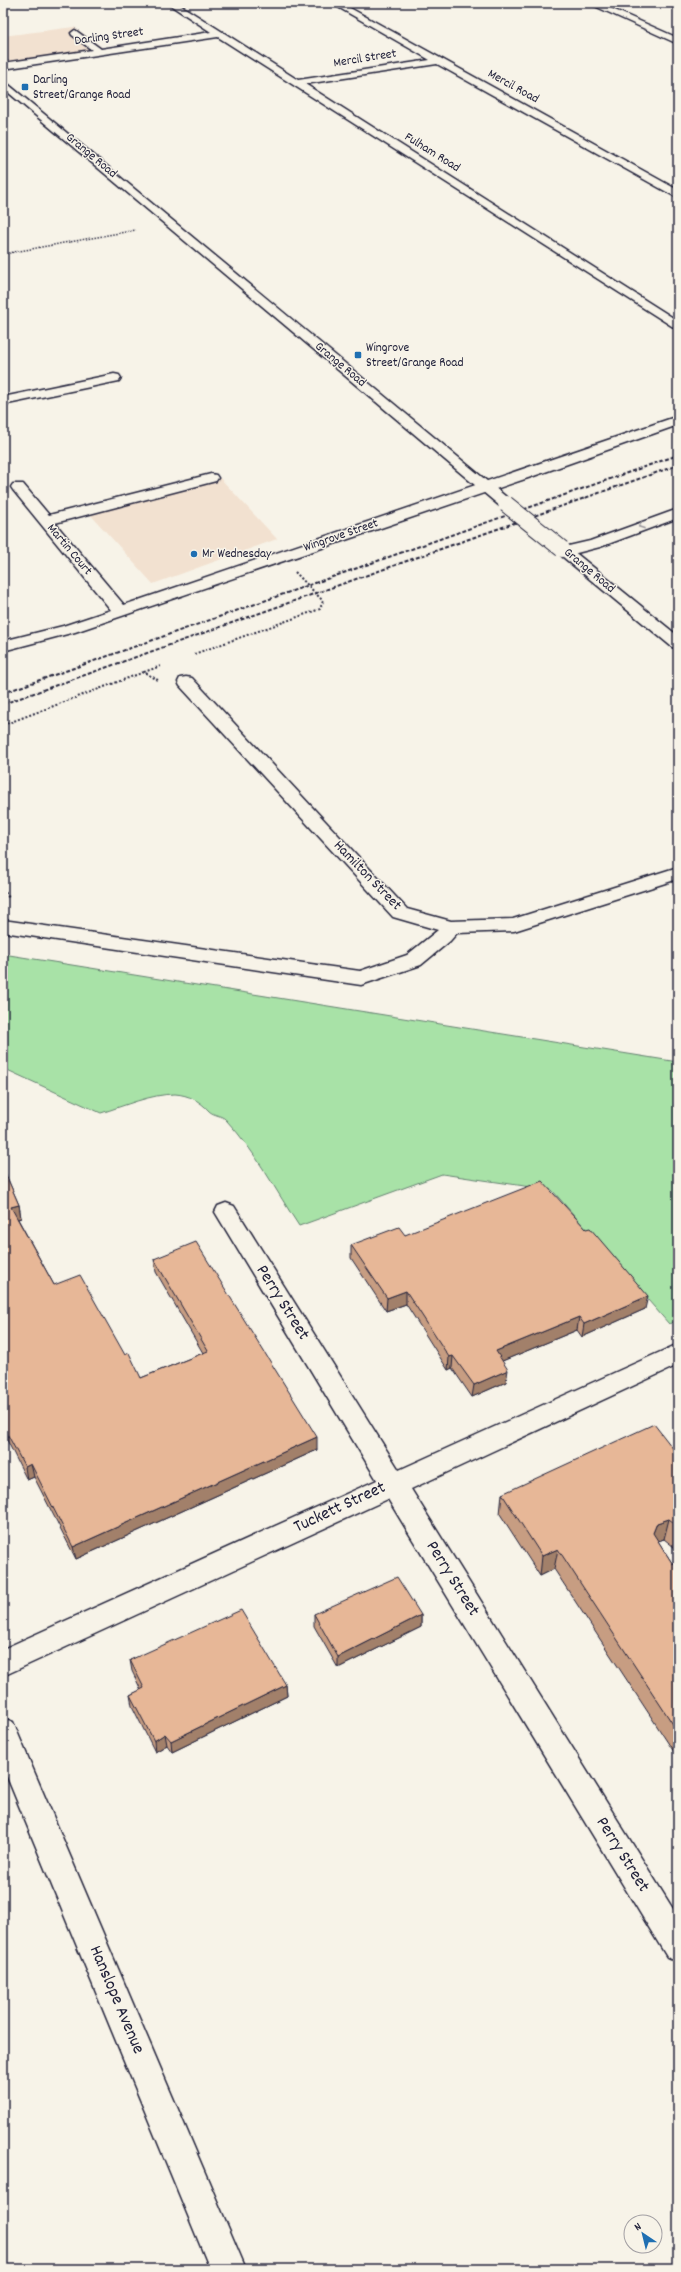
<svg xmlns="http://www.w3.org/2000/svg" width="681" height="2272" font-family="Dekko,sans-serif">
  <rect width="100%" height="100%" fill="#f7f3e8"/>
  <filter id="ink" filterUnits="userSpaceOnUse"><feTurbulence type="fractalNoise" baseFrequency=".025" numOctaves="2"/><feDisplacementMap in="SourceGraphic" scale="8" xChannelSelector="R" yChannelSelector="G"/><feConvolveMatrix kernelMatrix="1 2 1 2 8 2 1 2 1" color-interpolation-filters="sRGB"/></filter>
  <g filter="url(#ink)">
    <path fill="#f2e1d0" d="M74 27 103 48 5 62 3 60V36Z
      M220 478 277 539 153 584 88 512Z"/>
    <path fill="#a8e2a7" stroke="#658271" d="M3 954 678 1062V1320L669 1324 552 1190 442 1174 299 1226C276 1191 256 1152 227 1121 223 1115 214 1116 209 1111 200 1101 189 1095 175 1094 151 1094 124 1106 101 1113L3 1068Z"/>
    <g fill="none" stroke-linecap="round" stroke-linejoin="round">
      <defs>
        <path id="minor" d="M167 3H177L298 80 430 60 331 3H341L678 190V197L674 196 437 64 305 84 678 321V330L218 37 3 69V63L92 50 72 35 71 33 75 30 101 49 211 32Z
          M588 3H599L678 38V44Z
          M114 374 119 375 121 378 119 381 3 405V397Z
          M678 416V425L528 478 75 632 3 651V641L63 626 111 610 13 490 11 487 13 484H23L49 515 211 474 216 475 218 478 216 481 55 523 124 605Z
          M678 509V518L600 547 565 556 560 554 557 551 560 548 590 541Z
          M186 677 192 678 407 909 451 921 513 919 678 867V879L514 931 457 933 450 941 421 965 361 985 3 932V920L360 971 407 955 438 930 393 917 180 686 178 682 180 678Z
          M226 1203 234 1206 399 1470 678 1344V1365L411 1489 678 1917V1962L667 1957 388 1499 3 1676V1649L377 1480 215 1212 218 1206Z
          M3 1718 13 1722 246 2269H210L3 1767Z"/>
        <path id="major" d="M3 80 511 501 513 504 511 507H501L3 88Z
          M562 544 567 546 678 636V649L672 647 557 552 554 549 557 546Z"/>
      </defs>
      <use href="#minor" stroke="#22223b" stroke-width="3"/>
      <use href="#major" stroke="#22223b" stroke-width="3"/>
      <path stroke="#22223b" stroke-width="1.5" stroke-dasharray="1.5 1.5" stroke-linecap="butt" d="M3 254 136 230"/>
      <path stroke="#22223b" stroke-width="2" stroke-dasharray="2 2" stroke-linecap="butt" d="M194 654 320 609 323 601
        M158 680 144 672 161 666
        M3 725 144 672
        M3 889 9 898"/>
      <use href="#minor" fill="#f7f3e8" fill-rule="evenodd"/>
      <use href="#major" fill="#f7f3e8" fill-rule="evenodd"/>
      <path stroke="#22223b" stroke-width="2" stroke-dasharray="4 2" stroke-linecap="butt" d="M3 693 678 455
        M3 704 678 465"/>
      <defs>
        <path id="major-bridge" d="M506 504 562 549"/>
      </defs>
      <use href="#major-bridge" stroke="#22223b" stroke-width="18" stroke-linecap="butt"/>
      <path stroke="#22223b" stroke-width="2" stroke-dasharray="2 2" stroke-linecap="butt" d="M295 572 323 601"/>
      <use href="#major-bridge" stroke="#f7f3e8" stroke-width="16"/>
    </g>
    <path fill="#c79d82" stroke="#22223b" d="M3 1168 19 1205 21 1218 18 1219 54 1285 125 1355 141 1378 203 1353 156 1272 154 1259 317 1450 76 1559 34 1477 27 1480 3 1432Z
      M405 1235 645 1309 582 1337 577 1330 502 1361 506 1382 472 1397 452 1368 448 1370 406 1304 386 1311 351 1258V1245Z
      M678 1455V1556L674 1547 664 1539 658 1541 672 1563 678 1564V1758L554 1569 540 1576 500 1514 502 1494Z
      M314 1614 421 1615V1627L338 1668 314 1626Z
      M130 1660 286 1685 287 1696 172 1752 167 1745 155 1752 132 1706 130 1695 141 1690 132 1671Z"/>
    <path fill="#a2806a" stroke="#22223b" d="M19 1205 21 1218 14 1220 11 1207Z
      M406 1291V1304L386 1311 387 1298Z
      M648 1296 645 1309 582 1337 584 1324Z
      M579 1317 577 1330 495 1364 496 1351Z
      M453 1356 452 1368 448 1370 449 1357Z
      M508 1370 506 1382 472 1397 474 1385Z
      M317 1437V1450L76 1559 73 1547Z
      M31 1464 34 1477 27 1480 25 1467Z
      M669 1519 664 1539 652 1543 653 1533 657 1523Z
      M558 1549 554 1569 540 1576 542 1556Z
      M421 1615V1627L338 1668V1657Z
      M286 1685 287 1696 172 1752 171 1741Z
      M165 1734 167 1745 155 1752 154 1741Z"/>
    <path fill="#e7b797" stroke="#22223b" d="M3 1168 19 1205 11 1207 54 1285 80 1275 125 1355 129 1353 141 1378 208 1351 154 1259 196 1242 317 1437 73 1547 31 1464 25 1467 3 1426Z
      M542 1181 586 1229 590 1228 648 1296 584 1324 579 1317 496 1351 508 1370 474 1385 453 1356 449 1357 406 1291 387 1298 351 1245 399 1227 405 1235Z
      M654 1424 678 1455V1526L669 1519 657 1523 653 1533 672 1563 678 1564V1732L558 1549 542 1556 502 1494Z
      M397 1577 421 1615 338 1657 314 1614Z
      M241 1610 286 1685 171 1741 165 1734 154 1741 130 1695 144 1688 130 1660Z"/>
    <defs><path id="oneway-chevron" d="M-2-3.5L2.5 0L-2 3.5" fill="none" stroke-width="1.6" stroke-linecap="round" stroke-linejoin="round"/></defs>
    <use stroke="#97959a" href="#oneway-chevron" transform="translate(641 526) rotate(160)"/>
  </g>
  <g fill="#1f6fb2" stroke="#f7f3e8" stroke-width="1.5">
    <rect x="21" y="83" width="8" height="8" rx="2"/>
    <rect x="354" y="351" width="8" height="8" rx="2"/>
    <circle cx="194" cy="554" r="4"/>
  </g>
  <g text-anchor="middle" dominant-baseline="central" stroke-width="3" stroke-linejoin="round" paint-order="stroke">
    <g font-size="13" fill="#22223b" stroke="#f7f3e8">
      <text transform="translate(109 37) rotate(-8)">Darling Street</text>
      <text transform="translate(365 59) rotate(-9)">Mercil Street</text>
      <text transform="translate(513 87) rotate(29)">Mercil Road</text>
      <text transform="translate(432 153) rotate(32)">Fulham Road</text>
      <text transform="translate(91 156) rotate(40)">Grange Road</text>
      <text transform="translate(340 365) rotate(40)">Grange Road</text>
      <text transform="translate(341 536) rotate(-19)">Wingrove Street</text>
      <text transform="translate(69 550) rotate(50)">Martin Court</text>
      <text transform="translate(589 571) rotate(40)">Grange Road</text>
    </g>
    <g font-size="13" fill="#22223b" stroke="#f7f3e8" text-anchor="start">
      <text x="33" y="80">Darling<tspan x="33" dy="15">Street/Grange Road</tspan></text>
      <text x="366" y="348">Wingrove<tspan x="366" dy="15">Street/Grange Road</tspan></text>
      <text x="202" y="554">Mr Wednesday</text>
    </g>
    <g font-size="15" fill="#22223b" stroke="#f7f3e8">
      <text transform="translate(367 876) rotate(46)">Hamilton Street</text>
    </g>
    <g font-size="18" fill="#22223b" stroke="#f7f3e8">
      <text transform="translate(282 1303) rotate(58)">Perry Street</text>
      <text transform="translate(340 1508) rotate(-25)">Tuckett Street</text>
      <text transform="translate(452 1579) rotate(58)">Perry Street</text>
      <text transform="translate(622 1855) rotate(58)">Perry Street</text>
      <text transform="translate(116 2000) rotate(67)">Hanslope Avenue</text>
    </g>
  </g>
  <rect width="681" height="2272" fill="none" stroke="#f7f3e8" stroke-width="16"/>
  <rect x="8" y="8" width="665" height="2256" fill="none" stroke="#22223b" stroke-width="1.5" filter="url(#ink)"/>
  <g transform="translate(643 2234) rotate(325)"><circle r="19" fill="#f7f3e8" stroke="#a29fa3"/>
  <path d="M0-3L7 15L0 10L-7 15Z" fill="#1f6fb2"/>
  <text y="-6" font-size="11" font-weight="bold" text-anchor="middle" fill="#22223b">N</text>
  </g>
</svg>
